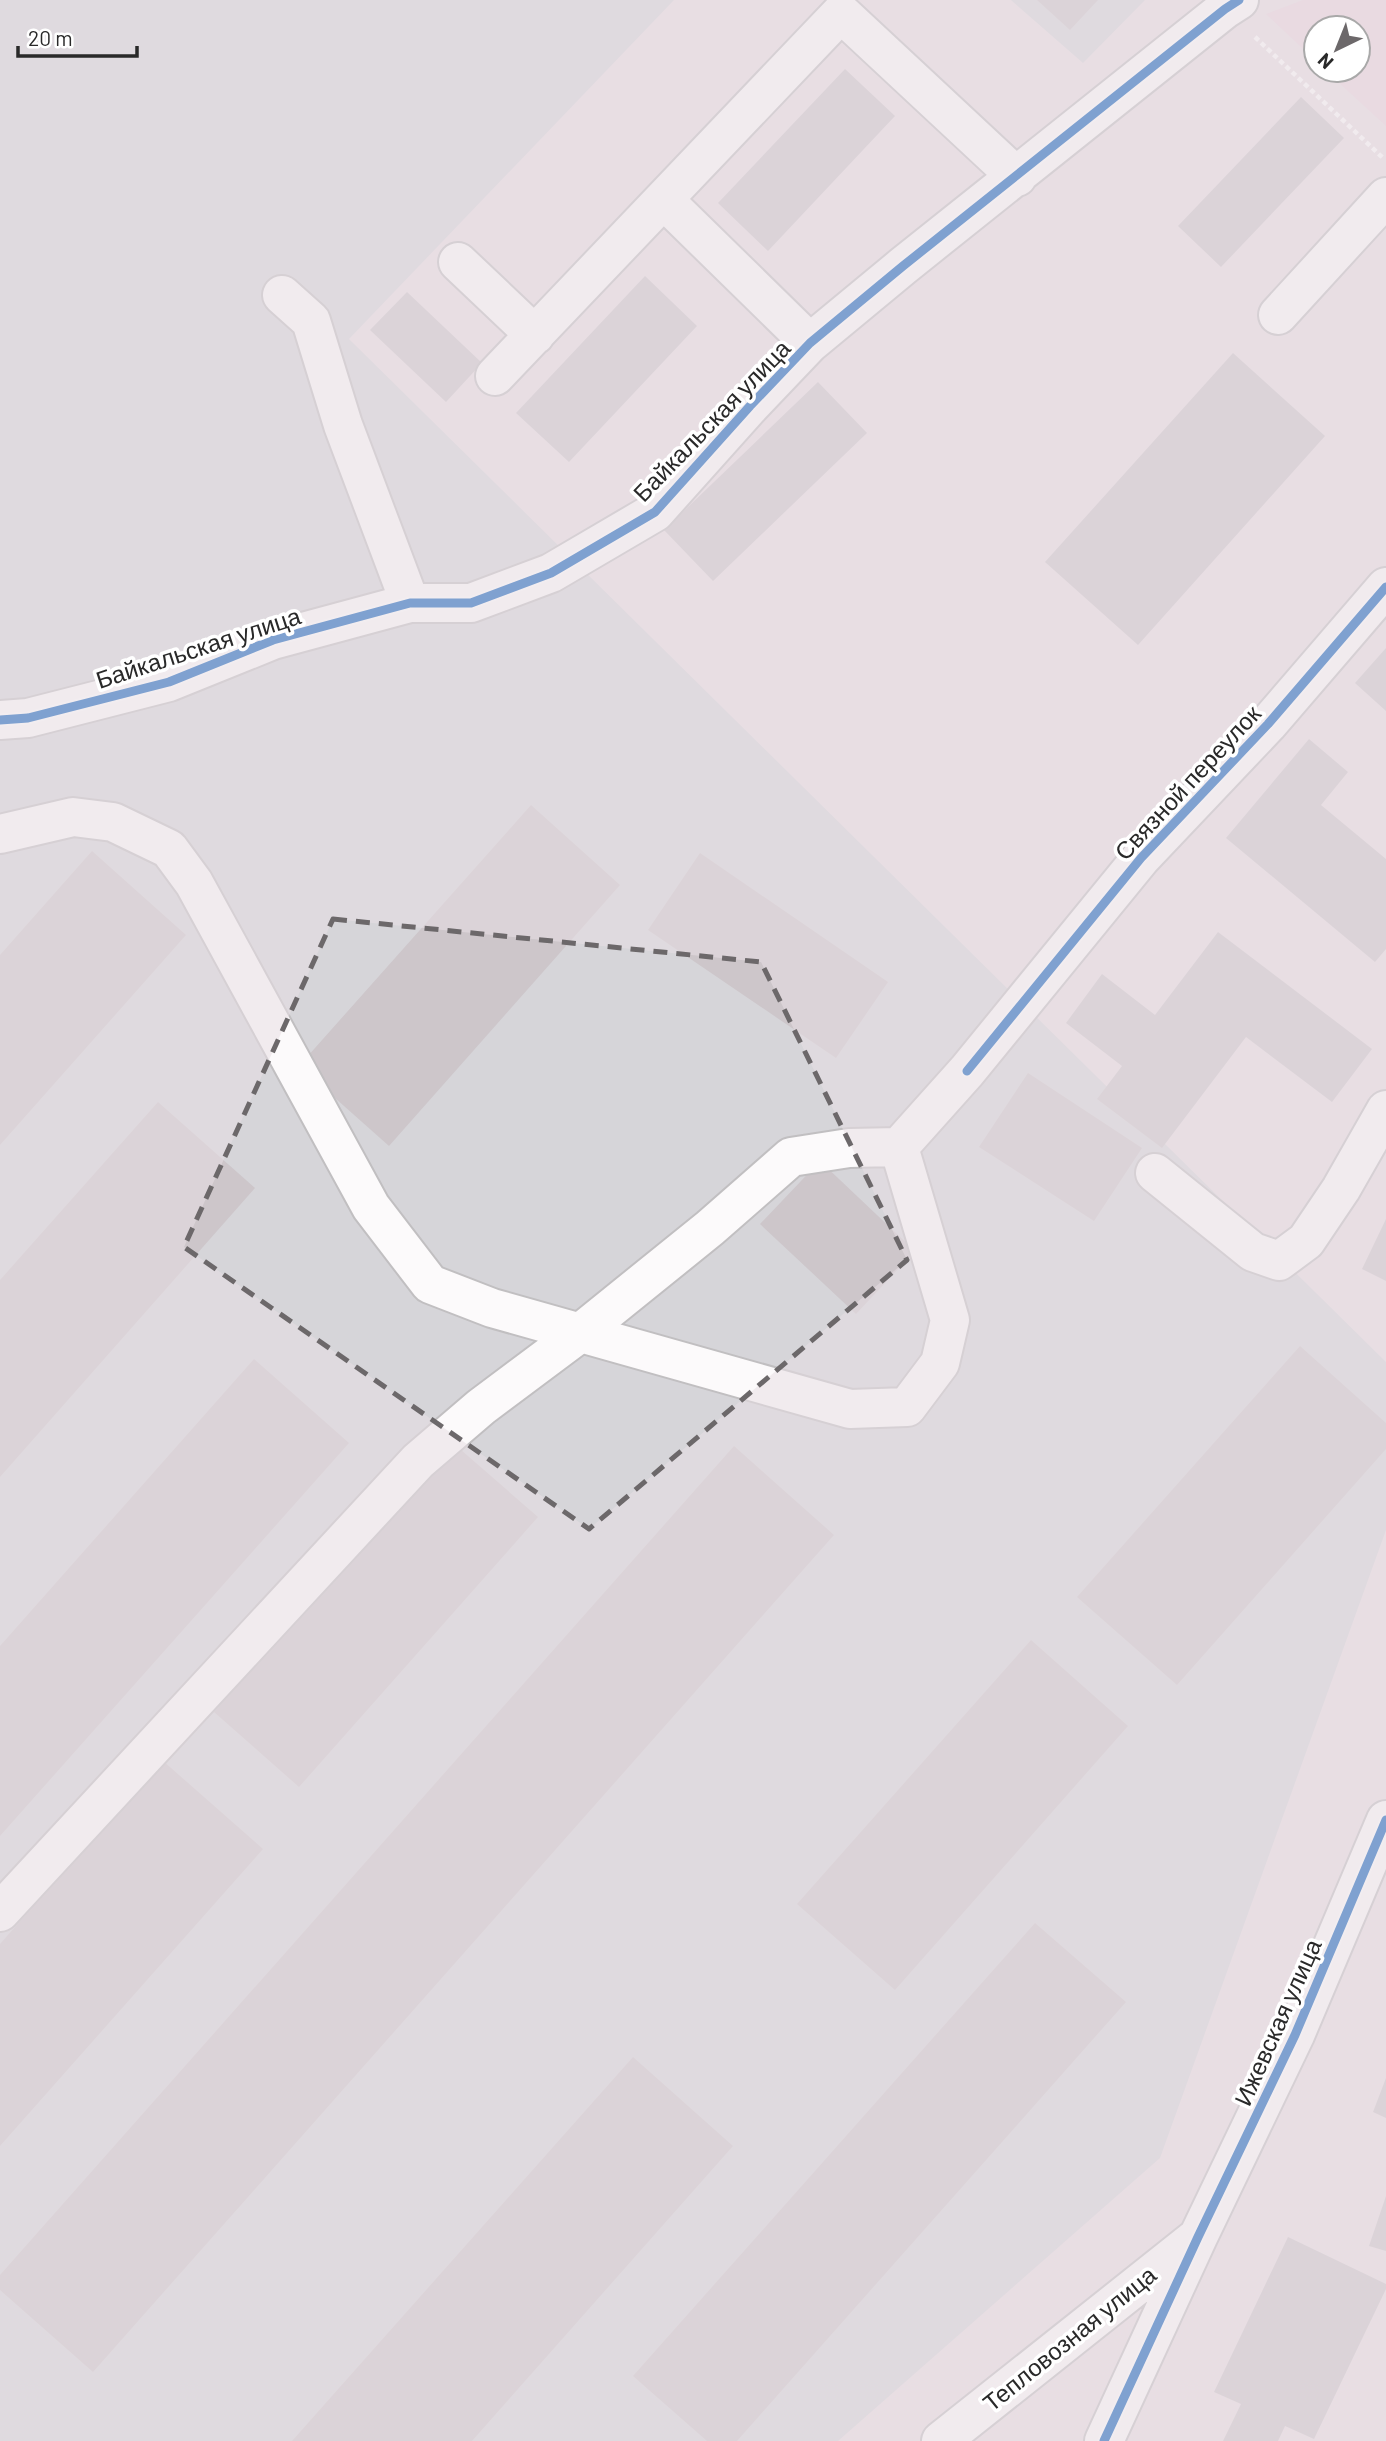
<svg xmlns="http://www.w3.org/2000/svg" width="1386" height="2441" font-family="Barlow,sans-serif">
  <rect width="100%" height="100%" fill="#e8dee3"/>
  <path fill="#d6d5d9" d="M0 0H674L349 339 1386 1362V1530L1160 2158 838 2441H0Z
    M1011 0H1145L1083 63Z"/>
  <path fill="#ead4de" d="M1303 0H1386V126L1325 70H1358V28H1316V61L1266 14Z"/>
  <path fill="#cdc6ca" d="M1037 0H1098L1070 30Z
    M845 69 895 116 768 251 718 203Z
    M1301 97 1344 138 1221 267 1178 226Z
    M645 276 697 326 569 462 516 413Z
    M407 292 482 363 446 402 370 330Z
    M1233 353 1325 436 1138 645 1045 562Z
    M818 382 867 433 713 581 664 530Z
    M1386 648V711L1355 683Z
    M1309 739 1348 772 1321 805 1386 859V949L1375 962 1226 838Z
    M531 805 620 885 389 1146 299 1066Z
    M92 851 186 935 0 1145V955Z
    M700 853 888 982 836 1058 648 930Z
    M1218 932 1372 1049 1332 1102 1246 1037 1162 1148 1097 1099 1122 1066 1066 1023 1102 974 1155 1015Z
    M1028 1073 1142 1148 1094 1221 979 1147Z
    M158 1102 255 1188 0 1477V1280Z
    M820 1161 915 1251 856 1314 760 1224Z
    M1386 1219V1281L1362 1269Z
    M1300 1346 1386 1423V1449L1177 1685 1077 1597Z
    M254 1359 349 1443 0 1836V1646Z
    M453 1443 538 1517 299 1787 214 1712Z
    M734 1446 834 1535 93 2372 0 2290V2275Z
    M1031 1640 1128 1726 895 1990 797 1904Z
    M162 1760 263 1849 0 2146V1944Z
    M1035 1923 1126 2002 737 2441H707L633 2376Z
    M633 2057 733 2146 472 2441H292Z
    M1386 2078V2118L1373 2112Z
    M1386 2196V2251L1369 2246Z
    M1288 2237 1386 2284V2289L1314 2439 1285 2426 1278 2441H1223L1241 2404 1214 2392Z"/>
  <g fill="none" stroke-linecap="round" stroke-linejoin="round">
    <defs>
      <path id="minor" d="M664 200 810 343
        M458 262 535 335
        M282 295 311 321 343 425 410 603
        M1278 315 1386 197
        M495 376 841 13 1017 177
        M0 720 28 718 169 682 273 640 410 603H471L551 573 655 512 750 406 810 343 903 266 1225 9 1239 0
        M0 834 73 817 113 822 169 849 194 883 371 1207 430 1284 492 1308 850 1409 907 1407 940 1363 950 1320 899 1147
        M1155 1173 1253 1252 1279 1261 1306 1241 1341 1189 1386 1110
        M0 1912 418 1461 481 1407 580 1333 710 1228 791 1157 849 1148 899 1147 967 1071 1141 858 1268 724 1386 587
        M941 2441 1194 2240
        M1104 2441 1198 2237 1295 2035 1386 1820"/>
    </defs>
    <use href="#minor" stroke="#c1bfc1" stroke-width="42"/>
    <path stroke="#fcfafb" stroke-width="4.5" stroke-dasharray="5 3.5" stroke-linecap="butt" d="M1255 37 1383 158"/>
    <use href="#minor" stroke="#fcfafb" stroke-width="38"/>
    <defs>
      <path id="cycleway" d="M0 720 28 718 169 682 273 640 410 603H471L551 573 655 512 750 406 810 343 903 266 1225 9 1239 0
        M967 1071 1141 858 1268 724 1386 587
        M1104 2441 1198 2237 1295 2035 1386 1820"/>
    </defs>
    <use href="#cycleway" stroke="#fff" stroke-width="13"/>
    <use href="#cycleway" stroke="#0057b8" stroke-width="9"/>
  </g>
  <path d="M0 0H1386V2441H0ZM333 919 761 962 907 1260 589 1529 184 1247Z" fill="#e8dee3" fill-opacity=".55" fill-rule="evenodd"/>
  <path fill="none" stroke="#6c686a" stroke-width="5" stroke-dasharray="14 9" stroke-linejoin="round" d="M333 919 761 962 907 1260 589 1529 184 1247Z"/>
  <g text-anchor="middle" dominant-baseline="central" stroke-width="7" stroke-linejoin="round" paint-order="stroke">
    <g font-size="24" fill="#292929" stroke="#fff">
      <text transform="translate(711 420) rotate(-46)">Байкальская улица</text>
      <text transform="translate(198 647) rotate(-18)">Байкальская улица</text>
      <text transform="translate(1187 782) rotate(-47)">Связной переулок</text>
      <text transform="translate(1277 2022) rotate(-66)">Ижевская улица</text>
      <text transform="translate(1069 2338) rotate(-39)">Тепловозная улица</text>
    </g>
  </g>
  <g transform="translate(1337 49) rotate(223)"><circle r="33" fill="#ffffff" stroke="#a9a9a9" stroke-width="2"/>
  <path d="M0-5L12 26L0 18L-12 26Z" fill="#6c686a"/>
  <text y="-10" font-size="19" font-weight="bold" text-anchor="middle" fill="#292929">N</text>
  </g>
  <path d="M18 46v10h119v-10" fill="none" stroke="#292929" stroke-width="3.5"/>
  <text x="28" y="46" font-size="21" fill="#292929" stroke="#ffffff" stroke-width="5" paint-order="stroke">20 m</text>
</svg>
